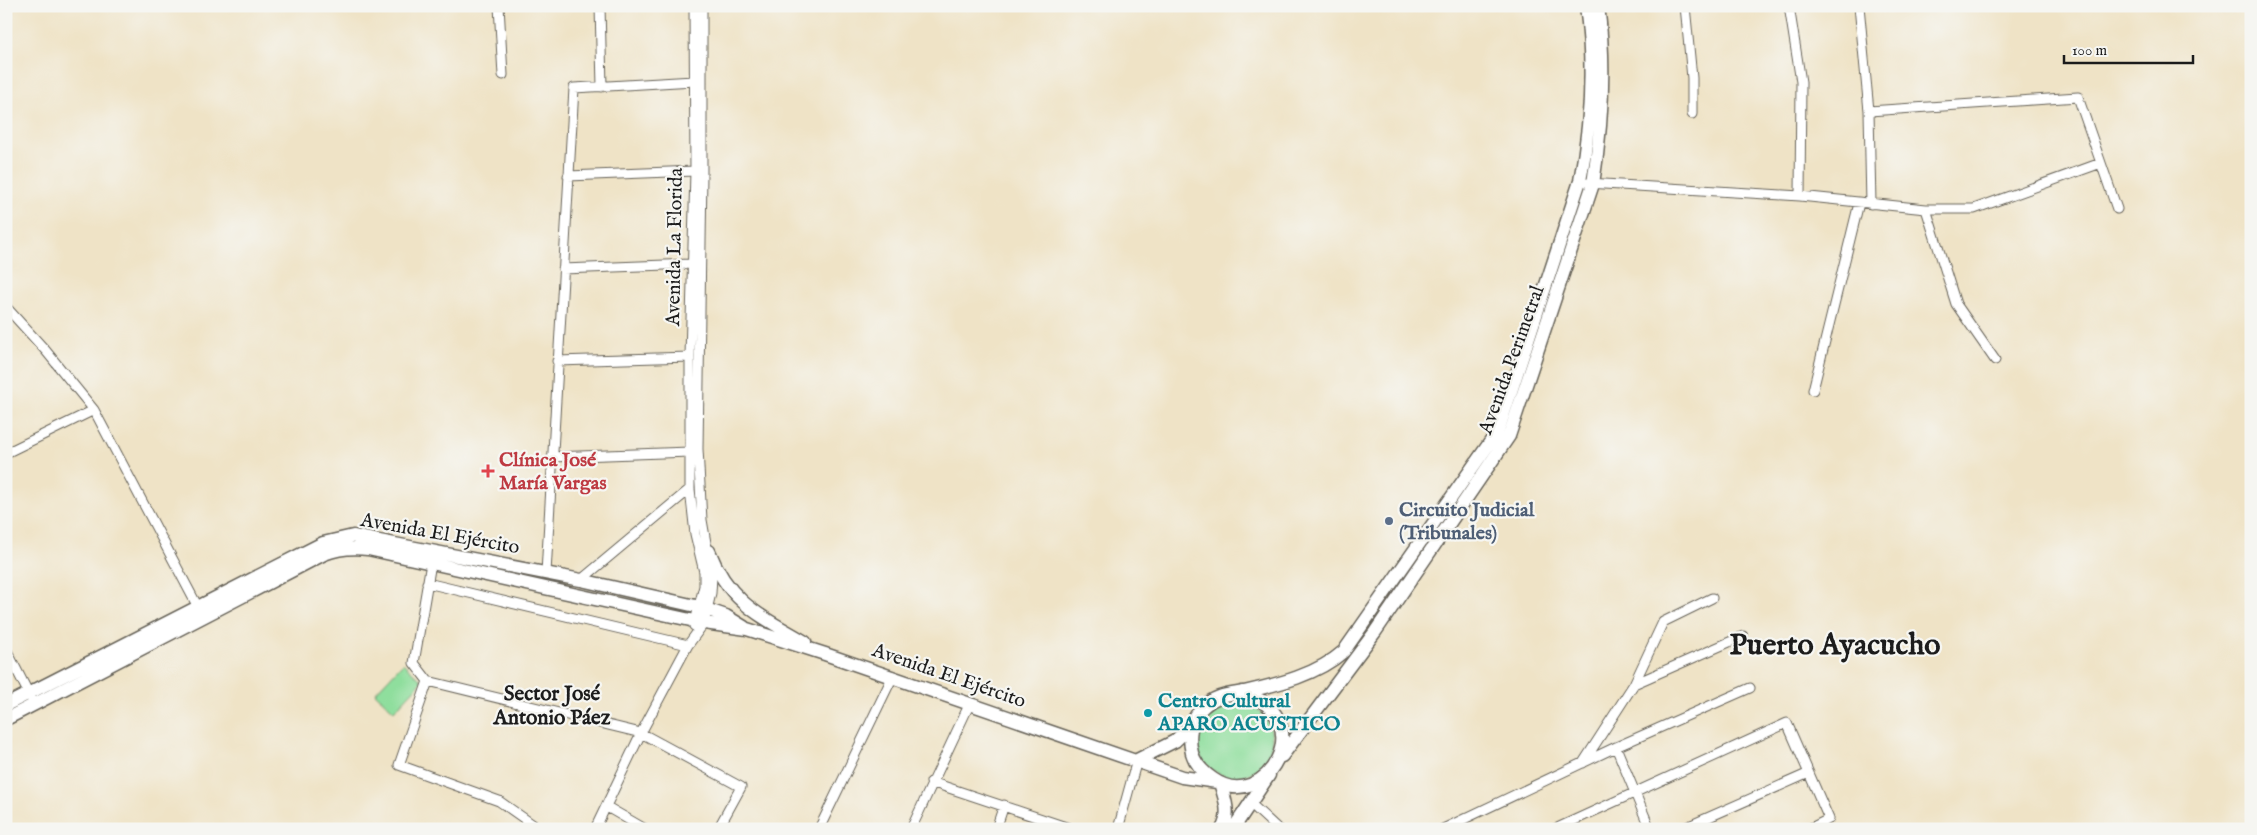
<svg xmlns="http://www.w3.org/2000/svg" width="2257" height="835" font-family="'IM FELL English',serif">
  <rect width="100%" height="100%" fill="#f6f6f2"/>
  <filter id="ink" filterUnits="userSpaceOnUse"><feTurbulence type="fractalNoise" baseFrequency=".02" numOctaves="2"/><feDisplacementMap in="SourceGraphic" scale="10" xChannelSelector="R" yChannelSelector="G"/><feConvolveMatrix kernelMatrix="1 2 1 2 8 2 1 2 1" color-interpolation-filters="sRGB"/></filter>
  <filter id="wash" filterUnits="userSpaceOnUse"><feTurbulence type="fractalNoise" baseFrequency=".0096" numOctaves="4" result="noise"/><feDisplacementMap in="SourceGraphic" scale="20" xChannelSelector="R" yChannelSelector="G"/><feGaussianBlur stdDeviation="1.12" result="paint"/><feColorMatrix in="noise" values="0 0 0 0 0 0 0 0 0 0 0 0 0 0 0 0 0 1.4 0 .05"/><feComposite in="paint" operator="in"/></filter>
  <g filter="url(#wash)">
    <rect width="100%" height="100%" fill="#efe3c6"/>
    <path fill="#8fde9d" stroke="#567d5c" d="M403 663 422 681 394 711 375 693Z
      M1196 739a38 38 0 1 1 76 0a38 38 0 1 1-76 0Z"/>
  </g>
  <g filter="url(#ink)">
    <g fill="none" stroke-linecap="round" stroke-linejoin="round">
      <defs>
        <path id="street" d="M499 6 503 75
          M600 6 602 87
          M1685 6 1692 78V114
          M1789 6 1801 82 1800 196
          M1859 6 1869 111 1871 204
          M1869 111 2078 97 2117 209
          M568 176 695 171
          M1588 183 1800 196 1926 209H1974L2101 163
          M1926 209 1956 304 1995 360
          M563 269 691 264
          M6 307 46 351 94 410 200 611
          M557 361 690 357
          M1813 390 1859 203
          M6 453 94 410
          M552 457 690 452
          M431 563 414 663 428 681 641 733 741 787 718 829
          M546 573 574 88 694 81
          M581 580 690 489
          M427 583 688 645
          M694 626 704 586V572L695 534 690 489V357L695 171 694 6
          M6 649 31 698
          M428 681 399 765 499 801 539 829
          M1634 684 1743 636
          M1616 747 1650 829
          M1583 763 1634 684 1663 622 1712 598
          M931 782 1072 829
          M1251 804 1278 829
          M607 807 645 829
          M595 829 641 733 688 645 704 623 711 593 712 577 702 520 698 449 702 173V6
          M819 829 893 676
          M911 829 970 703
          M996 829 1004 805
          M1118 829 1137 760
          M1443 829 1616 747 1750 688
          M1555 829 1787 723 1829 819 1809 829
          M1682 829 1809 773"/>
        <path id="secondary" d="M709 551C729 603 761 616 805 642
          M1242 692C1323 717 1265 816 1213 779 1203 772 1195 764 1192 753 1188 737 1190 719 1203 707 1216 695 1227 695 1244 692 1279 684 1317 675 1344 651L1498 431 1580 181C1591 124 1594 64 1586 6
          M6 705 323 543 353 536 581 580 700 607 726 616 744 627
          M6 719 324 554C339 548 352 547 368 549L704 623 747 629 825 654 1182 777 1217 782
          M1282 756 1375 632 1509 436 1593 184C1602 126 1606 64 1598 6
          M1137 760 1175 741 1191 726
          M1220 783C1225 798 1231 815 1222 829
          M1233 829 1269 775"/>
      </defs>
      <use href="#street" stroke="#666258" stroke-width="11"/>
      <use href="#secondary" stroke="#666258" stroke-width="15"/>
      <use href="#street" stroke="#fff" stroke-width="9"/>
      <use href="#secondary" stroke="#fff" stroke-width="12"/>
    </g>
  </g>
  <path fill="#e0444e" stroke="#f6f6f2" stroke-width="2" d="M485.5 463.5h5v5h5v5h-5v5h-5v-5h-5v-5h5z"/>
  <circle fill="#5c6f8a" stroke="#f6f6f2" stroke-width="2" cx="1389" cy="521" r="5"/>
  <circle fill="#0f9aa8" stroke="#f6f6f2" stroke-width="2" cx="1148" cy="713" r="5"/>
  <g text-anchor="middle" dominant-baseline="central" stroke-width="4.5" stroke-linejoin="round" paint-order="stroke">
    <g font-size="20" fill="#1c1c1c" stroke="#f6f6f2">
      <text transform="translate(675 247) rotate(-89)">Avenida La Florida</text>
      <text transform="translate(1512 360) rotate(-70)">Avenida Perimetral</text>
      <text transform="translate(440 534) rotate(10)">Avenida El Ejército</text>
      <text transform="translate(949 676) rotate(19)">Avenida El Ejército</text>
    </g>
    <g font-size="20" font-weight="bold" fill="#be3a42" stroke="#f6f6f2" text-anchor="start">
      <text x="499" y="460">Clínica José<tspan x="499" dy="23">María Vargas</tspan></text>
    </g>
    <g font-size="20" font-weight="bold" fill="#4e5e75" stroke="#f6f6f2" text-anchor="start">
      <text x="1399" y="510">Circuito Judicial<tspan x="1399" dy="23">(Tribunales)</tspan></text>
    </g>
    <g font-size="20" font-weight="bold" fill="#0d838f" stroke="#f6f6f2" text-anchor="start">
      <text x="1158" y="701">Centro Cultural<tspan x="1158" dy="23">APARO ACUSTICO</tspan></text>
    </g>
    <g font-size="21" font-weight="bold" fill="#1c1c1c" stroke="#f6f6f2">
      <text x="552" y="694">Sector José<tspan x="552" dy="24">Antonio Páez</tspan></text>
    </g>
    <g font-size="30" font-weight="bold" fill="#1c1c1c" stroke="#f6f6f2">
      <text x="1835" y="646">Puerto Ayacucho</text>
    </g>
  </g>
  <rect width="2257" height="835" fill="none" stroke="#f6f6f2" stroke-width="25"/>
  <path d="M2064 55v8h129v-8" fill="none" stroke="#1c1c1c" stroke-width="2.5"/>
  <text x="2072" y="55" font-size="15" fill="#1c1c1c" stroke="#f6f6f2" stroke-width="4" paint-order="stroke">100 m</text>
</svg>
